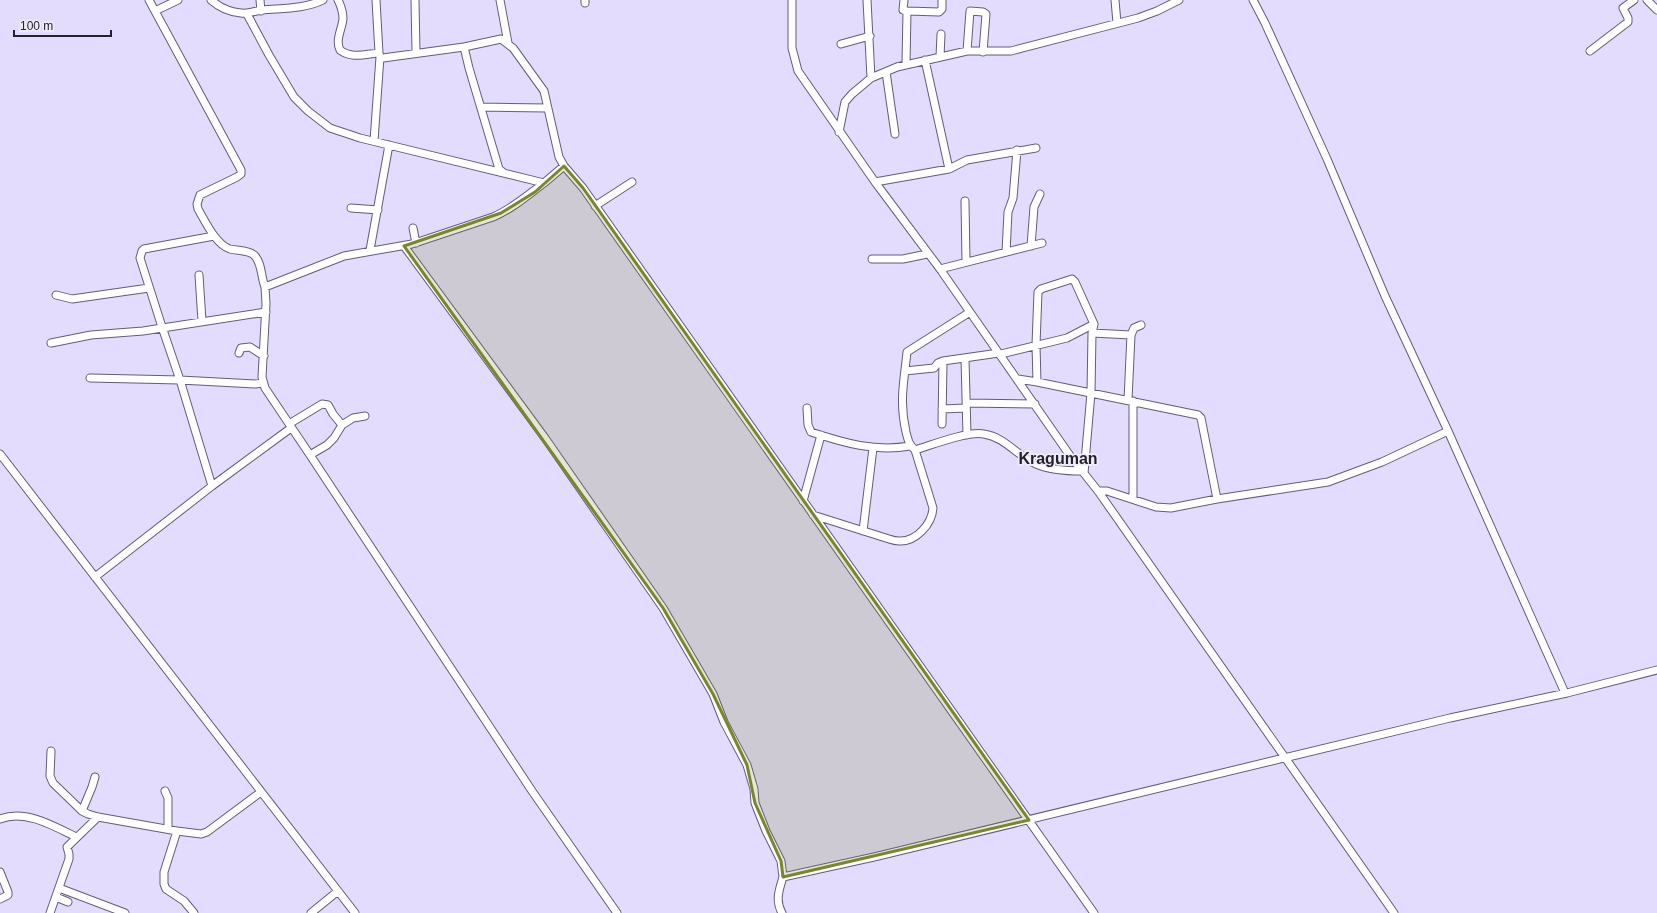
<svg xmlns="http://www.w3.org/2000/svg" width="1657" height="913" font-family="Helvetica,sans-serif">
  <rect width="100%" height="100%" fill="#e3dcfd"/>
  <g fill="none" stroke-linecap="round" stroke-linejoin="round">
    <defs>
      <path id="minor" d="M149 0 241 170V174L237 177 200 195 197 204 198 209C205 221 216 245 230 249 238 251 248 250 254 255 262 262 261 278 265 287
        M211 0C219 7 230 12 241 13 249 14 255 11 262 10 283 8 304 9 323 0
        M260 0 261 11
        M338 0C341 6 343 12 343 19 342 29 335 40 340 50 351 59 366 54 379 53
        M376 0 379 53 380 57 383 58 464 47 501 39 513 48 544 91 559 157 564 166 583 188 1094 913
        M415 0 416 52
        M500 0 508 43
        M585 0V3
        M792 0V48L798 71 875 182 940 269 1071 457 1098 491 1394 913
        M867 0 871 78
        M904 0 903 10 907 11 906 64
        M1115 0 1117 23
        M1253 0 1265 23 1327 159 1385 296 1448 431 1565 693
        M1647 0 1657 10
        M155 11 178 0
        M907 11 939 12 942 9V0
        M247 14 269 55 294 97 308 111 330 128 360 138 544 183 564 166
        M841 44 870 36
        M464 47 469 68 499 169 504 173
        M967 51 970 11 983 12 986 14 983 52
        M1590 51 1628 22V18L1623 8 1634 0
        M940 57 941 34
        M925 60 949 169
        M886 72 895 134
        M481 107 547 108
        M839 132 845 102 852 94 871 78 897 67 967 51H1011L1138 18 1157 11 1179 0
        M374 141 380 57
        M875 182 949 169 967 160 1036 148
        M544 183C528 195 512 209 493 217L412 244 344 256 265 287 266 304 262 377 265 388 310 455 532 791 617 913
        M965 201 966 261
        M595 206 632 182
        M351 208 378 210
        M413 228 416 243
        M404 246 545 438 663 608 713 694 724 722 747 765 754 789 755 803 766 831 781 861 783 877
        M1031 246 1034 207 1040 194
        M370 250 389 145
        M1006 252 1008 212 1013 198 1017 150
        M872 259H903L927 254
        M940 269 1042 243
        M199 275 202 321
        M56 295 72 299 149 288
        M1092 333 1131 335
        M51 343 91 335 143 331 266 312
        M239 353 241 348 250 347 264 356
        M1001 354 1067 338 1094 324
        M965 359 967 435
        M905 371 934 368 938 363 943 361 999 353
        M90 378 180 380 255 384 263 383
        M1018 379 1037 382 1198 415 1201 418 1217 499
        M1037 382 1036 345 1038 292 1041 289 1072 279 1075 282 1094 324 1092 333 1091 393 1084 473
        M1128 400 1131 335 1134 328 1141 325
        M966 403 1035 404
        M807 408 808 425 811 432C844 443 875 452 910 446
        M942 409 966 408
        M289 424 322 404 328 405 333 414 342 425
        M942 424 943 361
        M915 450C909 445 908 440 906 432 899 401 904 382 907 352L970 312
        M0 454 355 913
        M310 455 327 445 334 438 342 425 353 418 365 416
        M212 486 180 380 162 327 140 258 142 251 144 249 214 236
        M1098 491H1107L1156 507 1171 508 1217 499 1328 482 1382 462 1448 431
        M1133 499V401
        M803 501 821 435
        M813 515 889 539C892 540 896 541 899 541 916 542 932 524 933 508L915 450C932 445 967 431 984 434 1005 437 1017 456 1036 464 1050 470 1067 471 1082 471
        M863 531 873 448
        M95 577 212 486 291 428
        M51 751 50 776 53 783 82 811 88 814 98 817 177 831 201 834 207 832 261 792
        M165 791 168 798V829
        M82 811 92 787 95 777
        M0 819C25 809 54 826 76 837
        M177 831 164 872V884L166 889 184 901 194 913
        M0 872 8 892V895L0 899
        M59 888 125 913
        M56 897 68 902
        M50 913 69 859V854L67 847 98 817
        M311 913 338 891
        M782 913C775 901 779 890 783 877L874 857 1450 718 1567 693 1657 670"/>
    </defs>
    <use href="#minor" stroke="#635c79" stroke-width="9"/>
    <use href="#minor" stroke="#fff" stroke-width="7"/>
  </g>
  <path fill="#7a8431" fill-opacity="0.2" stroke="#7a8431" stroke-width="3" stroke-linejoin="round" d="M564 166 583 188 1029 820 783 877 781 861 755 803 747 765 713 694 663 608 404 246 501 213 535 192Z"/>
  <g text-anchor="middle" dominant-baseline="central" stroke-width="3.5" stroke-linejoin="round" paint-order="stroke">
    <g font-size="16" font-weight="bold" fill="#24212d" stroke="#efecfa">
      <text x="1058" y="458">Kraguman</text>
    </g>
  </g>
  <path d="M14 30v6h97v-6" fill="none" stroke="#24212d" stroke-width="2"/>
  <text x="20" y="30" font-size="12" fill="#24212d" stroke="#efecfa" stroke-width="3" paint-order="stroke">100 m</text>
</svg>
